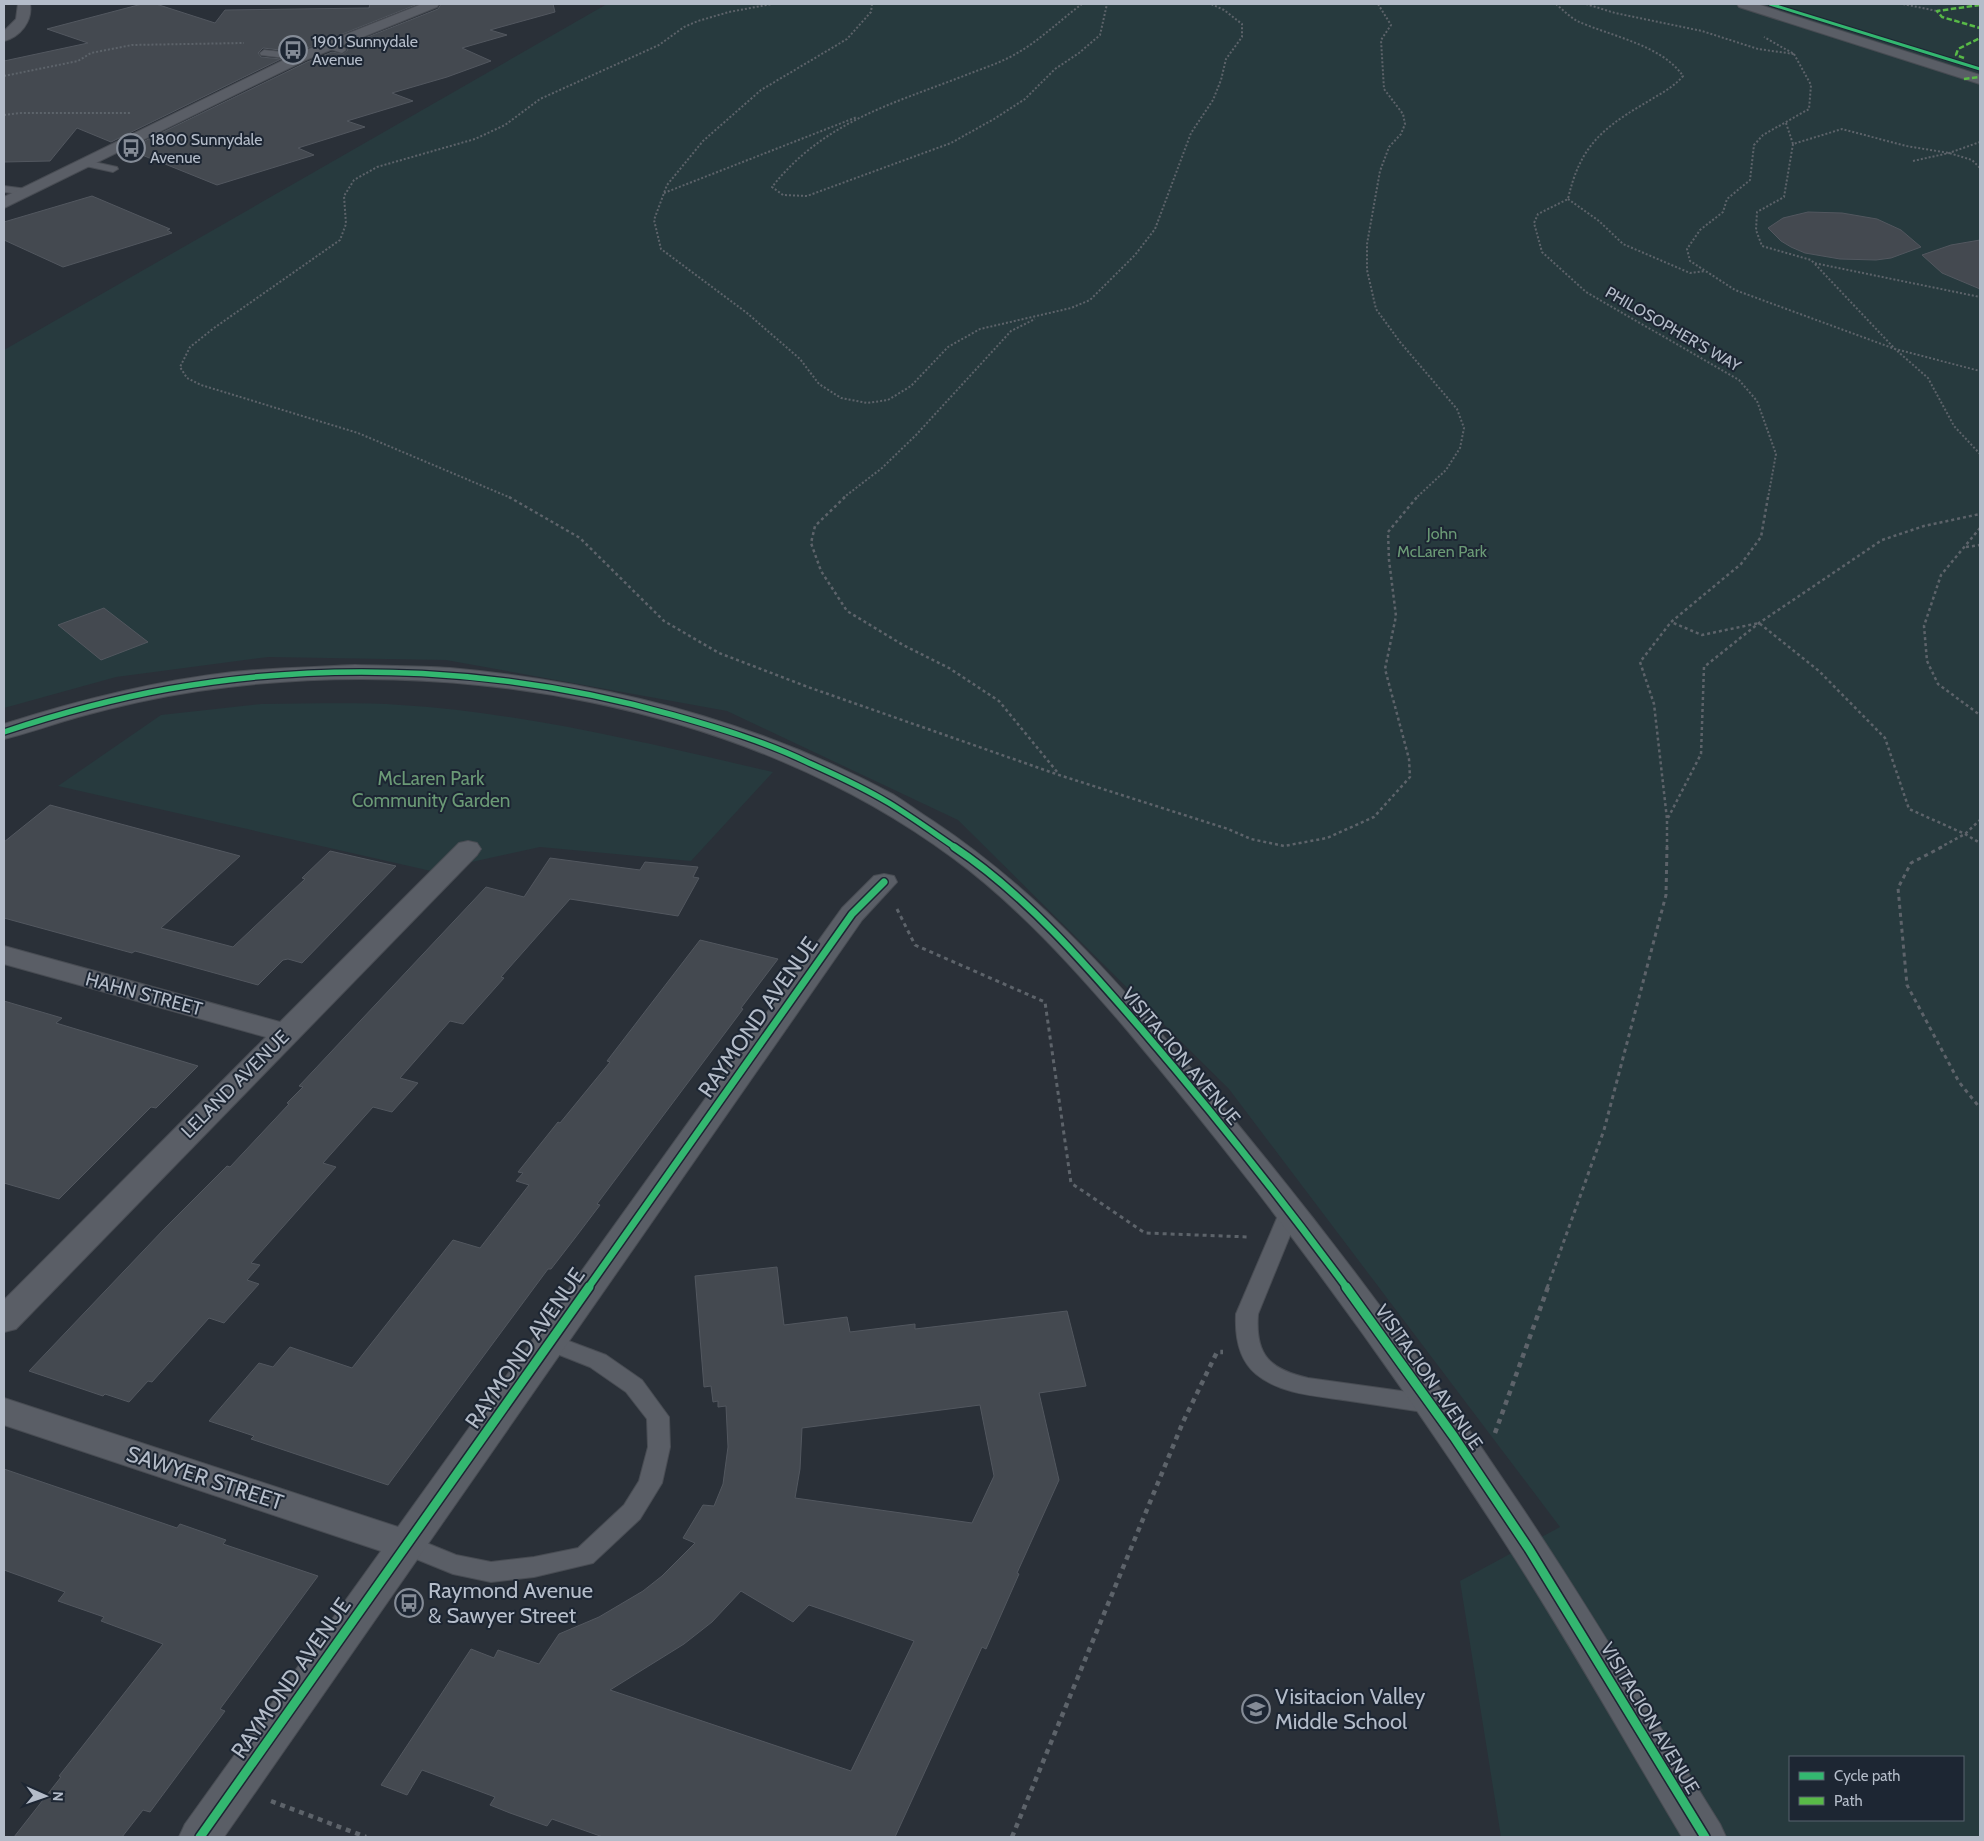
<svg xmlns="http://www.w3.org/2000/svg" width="1984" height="1841" font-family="Cabin,sans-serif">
  <rect width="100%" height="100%" fill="#2a3038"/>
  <path fill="#273a3e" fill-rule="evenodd" d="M607 4H1980V1837H1501L1460 1581 1560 1527 1229 1089 958 820 727 711 446 660 268 657 116 677 4 708V350ZM1790 1757H1963V1820H1790Z
    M261 704C308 704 355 702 401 705 527 713 650 744 773 772L691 861 540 847 431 871 58 786 161 715Z"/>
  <path fill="#444950" stroke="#52575f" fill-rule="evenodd" d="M142 4H156L215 23 225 10 369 8 370 4H418L297 52 263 48 258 53 261 57 281 59 111 142 77 128 50 161 4 162V61L88 43 47 29Z
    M441 4H553L555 12 490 30 507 35 462 48 491 61 447 77 392 93 413 101 347 121 365 127 298 148 314 155 217 185 160 162V160H154L128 149 307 62 332 52 343 54 348 50 345 46 438 9Z
    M92 196 170 229 167 230 172 233 63 267 4 240V222Z
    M1808 212 1842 213 1877 219 1901 230 1921 247 1891 258 1876 260 1840 259 1805 253 1791 247 1781 241 1768 228 1783 218Z
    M1980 240V289L1942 273 1922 255 1951 245Z
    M104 608 148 642 101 660 58 625Z
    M50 805 240 856 161 928 233 947 305 879 302 878 330 851 396 866 302 963 288 959 283 960 258 985 135 951 132 953 4 918V842Z
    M550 858 640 870 645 862 698 867 693 877 699 878 678 916 570 899 501 977 504 978 463 1024 450 1021 400 1078 418 1083 392 1112 373 1107 323 1163 336 1167 251 1263 260 1265 247 1280 259 1284 224 1323 209 1318 152 1382 148 1381 129 1402 105 1394 103 1396 29 1371 165 1228 227 1166 230 1167 289 1104 287 1103 303 1087 299 1086 486 887 524 897Z
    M700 940 778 959 741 1008 743 1009 597 1204 600 1205 575 1238 551 1269H548L388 1485 251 1439 254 1436 209 1421 259 1363 273 1367 290 1347 352 1368 453 1240 480 1248 529 1185 516 1181 523 1173 518 1172 558 1122 560 1123 610 1062 607 1061Z
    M4 1001 62 1018 56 1023 198 1066 156 1108 151 1107 59 1199 4 1183Z
    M777 1267 784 1325 847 1317 850 1332 915 1324V1329L1067 1311 1086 1386 1039 1393 1059 1480 1017 1573 1019 1574 986 1649 982 1647 895 1837H603L552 1819 547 1826 510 1813 490 1805 495 1797 422 1770 407 1795 381 1785 471 1649 494 1658 498 1650 539 1664 559 1634 599 1617 643 1591 662 1576 695 1543 683 1538 703 1505 714 1506 723 1484 728 1447 726 1406 718 1407V1401L713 1402 711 1386 704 1387 695 1276ZM980 1405 994 1476 972 1523 795 1498 800 1469 802 1428ZM741 1591 793 1622 809 1605 914 1641 851 1771 610 1690 684 1644 712 1622Z
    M4 1469 177 1528 180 1524 226 1540 223 1544 318 1576 220 1709 225 1711 150 1812 143 1810 122 1837H14L61 1777 59 1776 163 1644 101 1621 104 1617 58 1601 65 1592 4 1570Z"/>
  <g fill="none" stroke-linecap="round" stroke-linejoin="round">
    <defs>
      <path id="service" d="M327 42 345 48 346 50 342 53 324 47V43Z
        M264 50 301 54 305 57 301 60 261 55 260 53Z
        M85 160 117 167 118 169 113 172 81 165 80 163Z
        M4 186 27 189 32 192 27 195 4 192Z
        M1290 1204 1297 1206 1300 1211 1258 1314C1255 1355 1269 1369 1308 1378L1430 1395 1438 1398 1441 1404 1438 1410 1430 1413C1403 1409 1377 1405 1350 1401 1319 1396 1281 1395 1256 1374 1238 1359 1235 1335 1236 1314L1280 1211 1283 1206Z
        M550 1334 606 1355 642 1380 669 1417 670 1447 662 1483 640 1519 593 1563 534 1577 491 1582 453 1574 399 1552 395 1545 399 1538 407 1535 456 1555 491 1562 534 1557 578 1548 624 1505 639 1481 648 1447 647 1419 626 1392 590 1367 542 1348 539 1342 542 1336Z"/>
      <path id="minor" d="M18 4H30C33 21 20 37 4 41V31L16 19Z
        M422 4H439L437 7 306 60 4 208V197L296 54Z
        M468 841 477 843 481 849 477 855 16 1329 4 1332V1300L266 1037 4 964V946L280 1022 459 843Z
        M884 874 894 876 897 882 862 920 224 1837H179L185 1824 381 1551 4 1425V1398L398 1527 842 908 874 876Z"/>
      <path id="tertiary" d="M1737 4H1757L1980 75V84L1739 7Z
        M355 665C387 666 418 666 450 668 605 682 757 721 894 795 907 803 920 813 933 821 1040 892 1123 987 1205 1085 1327 1230 1441 1383 1544 1541 1605 1634 1661 1730 1720 1824L1726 1837H1682C1627 1745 1574 1651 1516 1560 1434 1431 1346 1307 1253 1186 1212 1133 1170 1081 1127 1030 1074 968 1018 906 953 858 745 704 451 653 198 691 158 697 118 706 78 717 53 724 29 733 4 739V724C79 700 155 681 233 672 274 668 315 667 355 665Z"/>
    </defs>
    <use href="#service" stroke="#484c53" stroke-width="2"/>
    <use href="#minor" stroke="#484c53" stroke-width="2"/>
    <use href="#tertiary" stroke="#484c53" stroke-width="2"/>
    <path stroke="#5d636a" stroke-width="2" stroke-dasharray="2 2" stroke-linecap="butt" d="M872 4 871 12 847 39 761 90 703 141 667 185 654 220 661 249 747 313 800 359 819 384 841 398 867 403 888 400 911 386 948 347 980 329 1071 308 1090 300 1135 255 1155 229 1191 133 1213 100 1221 80 1226 59 1242 37V24L1224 10 1211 4
      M1082 4C1059 21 1037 43 1012 56 997 64 981 69 966 75 892 104 823 122 772 187L783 195 807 196 951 143 994 119 1025 99 1055 69 1079 53 1100 35 1107 4
      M1378 4 1391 25 1381 40 1384 89 1403 114 1405 124 1401 134 1389 147 1380 171 1367 244V270L1376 309 1400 342 1457 409 1464 428 1460 448 1446 470 1416 498
      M1556 4C1563 10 1570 17 1577 21 1610 36 1662 45 1683 76 1672 89 1656 96 1642 105 1599 130 1579 150 1568 199L1538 214 1534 223 1542 252 1586 292 1739 380 1757 401 1776 454 1768 498
      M1586 4 1615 13 1702 31 1758 49 1794 54 1764 37
      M1903 4 1937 11
      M1794 54 1811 85 1809 109 1763 135 1754 145 1750 180 1727 199 1723 212 1700 230 1687 249 1690 261 1735 290 1895 349 1928 378 1954 426 1980 454
      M4 76 78 61 91 53 132 45 244 43
      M4 115 21 113H131
      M1786 123 1793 144 1842 129 1906 146 1949 153 1972 160 1980 168
      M1793 144 1784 197 1757 212 1756 230 1762 246 1811 260 1814 263 1980 297
      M1913 161 1949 153 1980 142
      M664 193 857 117
      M1568 199 1599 221 1623 244 1690 273 1705 271
      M1815 264 1895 349 1980 371
      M511 498 358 433 201 385 187 378 180 367 190 347 214 328 340 240 346 224 344 196 354 180 377 167 475 139 505 125 540 99 659 45 684 27 698 21 729 12 772 4
      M843 498 882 468 916 435 1011 331 1035 319"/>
    <path stroke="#5d636a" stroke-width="2.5" stroke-dasharray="3 3" stroke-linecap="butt" d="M509 497 580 538 664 621 719 653 808 687 1059 775 1228 829 1251 839 1284 846 1327 838 1374 817 1410 777 1409 759 1385 669 1396 616 1389 560 1388 532 1417 497
      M845 497 815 526 811 543 821 571 847 611 903 645 949 668 999 701 1058 773
      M1768 497 1761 537 1741 564 1671 622 1702 635 1759 623 1819 671 1885 738 1909 809 1965 834 1980 843
      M1980 528 1941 575 1924 626 1927 661 1938 684 1980 715
      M1966 547 1980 545
      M1668 818 1701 754 1704 667 1759 623 1882 540 1924 526 1980 514
      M1667 848V819L1654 704 1640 662 1671 622
      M1939 848 1965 834 1980 820"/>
    <path stroke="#5d636a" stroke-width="3" stroke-dasharray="4 4" stroke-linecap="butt" d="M1942 847 1911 863 1898 888 1907 985 1959 1082 1980 1108
      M897 909 915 945 1045 1002 1071 1183 1145 1233 1249 1237
      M1547 1288 1604 1130 1666 895 1667 847"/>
    <path stroke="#5d636a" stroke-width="4.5" stroke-dasharray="5 5" stroke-linecap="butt" d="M1495 1433 1548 1287
      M271 1801 366 1837
      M1012 1837 1183 1422 1217 1352H1223"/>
    <use href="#service" fill="#5a5e66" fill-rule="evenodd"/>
    <use href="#minor" fill="#5a5e66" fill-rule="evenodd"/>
    <use href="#tertiary" fill="#5a5e66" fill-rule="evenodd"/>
    <path stroke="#58b947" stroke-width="2.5" stroke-dasharray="5.5 2.5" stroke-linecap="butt" d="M1980 5 1937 11 1942 17 1980 28
      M1964 58 1956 55 1958 49 1980 38
      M1964 79 1980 77"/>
    <defs>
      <path id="cycleway-far3" d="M1770 4 1980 69"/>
      <path id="cycleway-far2" d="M4 732C58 714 112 699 168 689 335 659 510 669 673 715 719 728 766 742 809 763 836 775 864 788 889 803 912 817 934 833 956 848"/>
      <path id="cycleway-far1" d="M954 847C1025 894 1087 966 1143 1031 1214 1114 1282 1200 1347 1288
        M588 1288 852 914 884 882"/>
      <path id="cycleway" d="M1346 1287 1454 1437 1529 1549 1705 1837
        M200 1837 589 1287"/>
    </defs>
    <use href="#cycleway-far3" stroke="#1d2633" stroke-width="5"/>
    <use href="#cycleway-far2" stroke="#1d2633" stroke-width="8"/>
    <use href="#cycleway-far1" stroke="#1d2633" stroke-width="10"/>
    <use href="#cycleway" stroke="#1d2633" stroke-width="12"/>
    <use href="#cycleway-far3" stroke="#33b770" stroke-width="3"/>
    <use href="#cycleway-far2" stroke="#33b770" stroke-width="5.5"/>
    <use href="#cycleway-far1" stroke="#33b770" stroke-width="7"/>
    <use href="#cycleway" stroke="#33b770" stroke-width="9"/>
  </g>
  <defs>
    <symbol id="bus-ring" viewBox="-11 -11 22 22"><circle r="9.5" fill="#1d2633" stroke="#848b96" stroke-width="1.5"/><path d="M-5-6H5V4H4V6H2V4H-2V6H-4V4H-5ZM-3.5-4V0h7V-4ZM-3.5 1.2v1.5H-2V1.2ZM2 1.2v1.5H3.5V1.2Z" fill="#848b96"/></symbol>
    <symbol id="school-ring" viewBox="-11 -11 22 22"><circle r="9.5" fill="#1d2633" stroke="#848b96" stroke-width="1.5"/><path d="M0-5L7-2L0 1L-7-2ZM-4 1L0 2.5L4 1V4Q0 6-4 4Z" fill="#848b96"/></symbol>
  </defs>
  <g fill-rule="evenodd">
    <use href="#bus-ring" x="277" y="34" width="32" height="32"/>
    <use href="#bus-ring" x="115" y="132" width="32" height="32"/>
    <use href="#bus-ring" x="393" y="1587" width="32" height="32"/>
    <use href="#school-ring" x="1240" y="1693" width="32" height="32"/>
  </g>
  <g text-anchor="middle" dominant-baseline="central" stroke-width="4" stroke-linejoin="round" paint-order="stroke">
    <g font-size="16" fill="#b4bcc9" stroke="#1d2633" text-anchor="start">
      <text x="312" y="41">1901 Sunnydale<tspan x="312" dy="18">Avenue</tspan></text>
      <text x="150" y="139">1800 Sunnydale<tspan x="150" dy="18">Avenue</tspan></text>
    </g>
    <g font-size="16" fill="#b4bcc9" stroke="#1d2633">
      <text transform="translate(1673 329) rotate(30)">PHILOSOPHER'S WAY</text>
    </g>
    <g font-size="16" fill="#6b9a76" stroke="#1d2633">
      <text x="1442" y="533">John<tspan x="1442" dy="18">McLaren Park</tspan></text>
    </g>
    <g font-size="19" fill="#6b9a76" stroke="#1d2633">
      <text x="431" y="778">McLaren Park<tspan x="431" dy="22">Community Garden</tspan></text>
    </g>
    <g font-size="19" fill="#b4bcc9" stroke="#1d2633">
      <text transform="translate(144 994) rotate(15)">HAHN STREET</text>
      <text transform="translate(1181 1056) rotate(50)">VISITACION AVENUE</text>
      <text transform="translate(235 1084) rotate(-45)">LELAND AVENUE</text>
      <text transform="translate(1429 1377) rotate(55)">VISITACION AVENUE</text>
      <text transform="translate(1650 1718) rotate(59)">VISITACION AVENUE</text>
    </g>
    <g font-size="22" fill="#b4bcc9" stroke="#1d2633">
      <text transform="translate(758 1017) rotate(-55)">RAYMOND AVENUE</text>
      <text transform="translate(525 1348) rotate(-55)">RAYMOND AVENUE</text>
      <text transform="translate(205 1478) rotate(18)">SAWYER STREET</text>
      <text transform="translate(291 1678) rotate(-55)">RAYMOND AVENUE</text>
    </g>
    <g font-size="22" fill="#b4bcc9" stroke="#1d2633" text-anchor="start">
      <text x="428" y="1590">Raymond Avenue<tspan x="428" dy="25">&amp; Sawyer Street</tspan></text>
      <text x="1275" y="1696">Visitacion Valley<tspan x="1275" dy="25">Middle School</tspan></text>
    </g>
  </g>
  <rect width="1984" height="1841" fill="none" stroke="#b4bcc9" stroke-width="10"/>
  <rect x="1789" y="1756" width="175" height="65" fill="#1d2633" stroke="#59626f"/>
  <rect x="1799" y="1772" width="25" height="8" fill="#33b770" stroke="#59626f"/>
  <text x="1834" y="1781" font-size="15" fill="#b4bcc9">Cycle path</text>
  <rect x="1799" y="1797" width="25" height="8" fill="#58b947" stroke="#59626f"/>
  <text x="1834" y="1806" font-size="15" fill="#b4bcc9">Path</text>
  <g transform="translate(45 1796) rotate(92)" stroke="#1d2633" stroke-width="4" paint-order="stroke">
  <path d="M0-4L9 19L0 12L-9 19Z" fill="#b4bcc9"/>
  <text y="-8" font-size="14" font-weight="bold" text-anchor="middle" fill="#b4bcc9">N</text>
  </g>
</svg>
